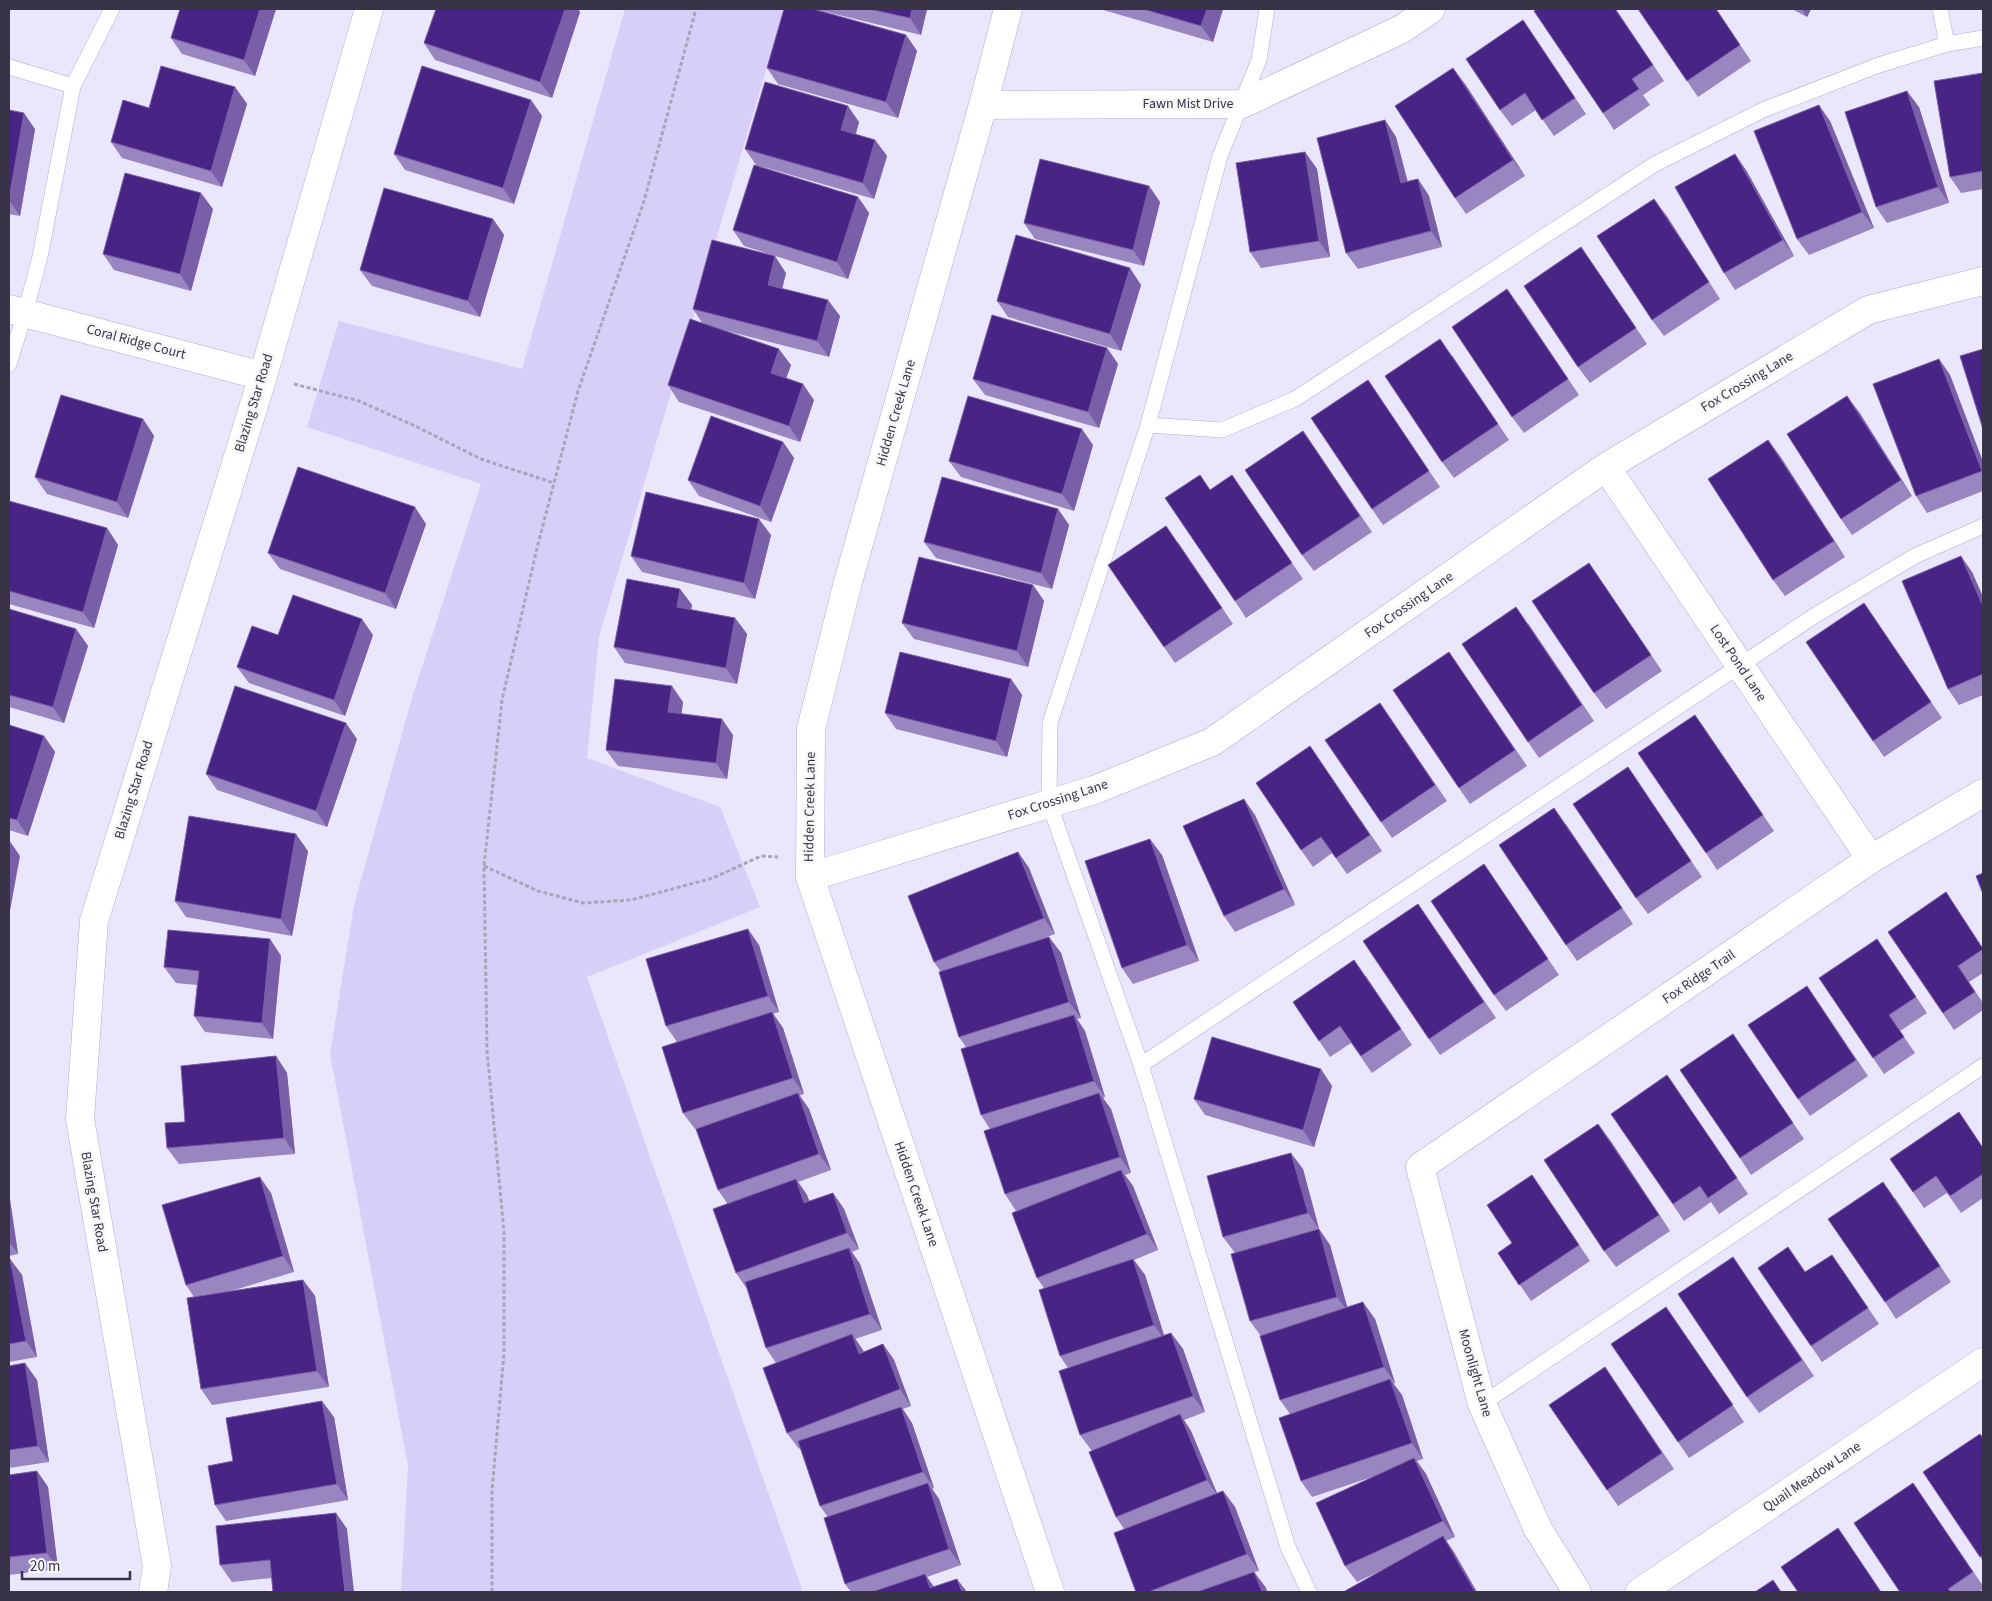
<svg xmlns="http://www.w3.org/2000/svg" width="1992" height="1601" font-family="'Source Sans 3',sans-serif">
  <rect width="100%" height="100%" fill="#eae6fb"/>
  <path fill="#d8cff8" d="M625 9H784L599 637 587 758 720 807 760 907 587 977 803 1592H401L408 1466 330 1054 354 905 412 698 481 484 307 427 339 321 522 369Z"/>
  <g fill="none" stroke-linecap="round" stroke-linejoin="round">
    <defs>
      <path id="service" d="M1267 9 1259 60 1220 156 1148 425 1050 723 1049 803 1141 1065 1288 1547 1309 1592
        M1940 9 1947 44
        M9 67 73 86
        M9 364 25 313 40 257 73 86 112 9
        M1148 425 1222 430 1295 399 1655 164 1763 110 1879 65 1947 44 1983 38
        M1141 1065 1814 616 1915 556 1983 526
        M1482 1404 1983 1066"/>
      <path id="minor" d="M1008 9 983 105 848 582 811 729 810 877 1050 1592
        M983 105 1242 104 1402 29 1431 9
        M9 309 263 376
        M1606 467 1871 859
        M810 877 1097 789 1212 742 1606 467 1868 310 1983 281
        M153 1592 157 1566 80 1119 94 921 263 376 369 9
        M1577 1592 1538 1529 1482 1404 1420 1167 1871 859 1983 793
        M1640 1592 1983 1362"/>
    </defs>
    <use href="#service" stroke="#b3a9d9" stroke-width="16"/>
    <use href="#minor" stroke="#b3a9d9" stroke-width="29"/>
    <path stroke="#a8a4b9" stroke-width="3" stroke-dasharray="4 2.5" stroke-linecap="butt" d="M294 384 359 401 411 424 481 459 554 483
      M484 866 538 891 583 903 631 900 713 878 761 856 778 857
      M492 1592V1491L504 1353V1232L487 1050 484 866 502 700 537 548 578 391 644 201 696 9"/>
    <use href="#service" stroke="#fff" stroke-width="15"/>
    <use href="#minor" stroke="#fff" stroke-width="28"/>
  </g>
  <path fill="#9985c0" d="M276 9 255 76 182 54 171 38Z
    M436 9H578L580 12 552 98 435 60 424 43Z
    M784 9H927L921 35 814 9 906 35 917 51 898 118 778 84 767 68Z
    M1100 9H1223L1213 42Z
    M1616 9 1664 81 1643 95 1650 105 1614 130 1603 113Z
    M1716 9 1751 61 1698 97 1687 81Z
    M1792 9H1811L1807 17Z
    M1523 20 1586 114 1554 136 1536 110 1512 126 1500 110Z
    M1983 73V189L1961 193 1950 177Z
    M1465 84 1525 176 1466 214 1455 198Z
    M235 87 247 104 222 187 122 158 111 142 149 108Z
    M531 100 542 116 514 204 405 170 394 154Z
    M1919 107 1949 203 1887 223 1876 207Z
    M9 110 35 129 20 216 9 214Z
    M1385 120 1396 137 1408 182 1418 179 1429 196 1442 247 1358 269 1346 253Z
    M1830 121 1874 228 1809 255 1797 239Z
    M859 122 856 134 875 140 887 156 874 199 760 166 858 197 869 213 848 279 744 246 733 230 756 165 745 149Z
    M1305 152 1317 169 1330 257 1261 268 1250 252Z
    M1746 170 1794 256 1735 290 1724 273Z
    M1149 186 1160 202 1144 266 1035 239 1024 223Z
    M213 209 191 291 114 270 103 254Z
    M1666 215 1720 299 1664 336 1652 320Z
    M493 219 504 235 480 317 372 286 360 270Z
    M1581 247 1647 344 1590 383 1578 367Z
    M786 273 782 289 840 316 829 357 723 330 791 365 786 378 814 400 800 442 679 402 668 385 703 324 693 309Z
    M1141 285 1121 351 1008 317 997 301Z
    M1519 305 1579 395 1524 433 1512 417Z
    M1107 348 1118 364 1099 428 985 395 973 379Z
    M1452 355 1509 440 1454 478 1442 462Z
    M1939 359 1950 375 1983 462V491L1927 513 1916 496Z
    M1368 380 1440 487 1383 525 1372 509Z
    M1859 412 1912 496 1852 535 1841 519Z
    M143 419 154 436 128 518 47 494 35 477Z
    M1768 440 1845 557 1785 596 1773 580Z
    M783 442 794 458 771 522 699 496 688 480Z
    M1093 445 1074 511 961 477 949 461Z
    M1314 447 1372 532 1314 571 1302 555Z
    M1232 475 1303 579 1246 618 1235 601Z
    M9 501 107 528 118 545 94 628 9 604Z
    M1058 509 1069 525 1052 589 936 558 924 542Z
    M426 524 396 609 280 569 268 553Z
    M771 535 755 599 642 572 631 556Z
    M1178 542 1233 624 1175 663 1164 647Z
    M1589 563 1662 671 1606 709 1594 693Z
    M1972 572 1983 597V695L1959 705 1948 689Z
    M1033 585 1044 601 1028 667 914 639 902 623Z
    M680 589 692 605 691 610 735 618 747 634 737 684 625 663 614 647Z
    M1864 603 1942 718 1884 757 1873 741Z
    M9 609 76 629 88 646 64 723 9 707Z
    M1528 623 1594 721 1539 758 1528 742Z
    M278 635H373L345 716 249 683 237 667Z
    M1449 652 1527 766 1470 804 1459 788Z
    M1011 679 1022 695 1007 757 896 729 885 713Z
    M683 702 681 714 733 735 727 779 618 766 606 750Z
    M1391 719 1447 801 1392 838 1381 822Z
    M9 725 44 736 55 752 28 836 9 830Z
    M1706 731 1774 831 1717 870 1706 853Z
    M357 739 327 827 217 790 206 774Z
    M1310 746 1382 851 1347 874 1332 853 1313 867 1301 850Z
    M1628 767 1702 877 1648 914 1636 898Z
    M1255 815 1295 905 1235 932 1224 916Z
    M1566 824 1633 924 1577 961 1566 945Z
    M308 851 292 936 186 917 175 901Z
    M1018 852 1029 868 1055 934 1039 940 1049 937 1061 953 1081 1018 1077 1019 1085 1031 1105 1097 1103 1098 1111 1109 1131 1173 1125 1175 1133 1186 1158 1250 1134 1260 1145 1275 1164 1335 1171 1333 1183 1349 1205 1412 1184 1420 1191 1431 1217 1493 1223 1491 1235 1507 1259 1571 1254 1572 1266 1588 1267 1592H1136L1124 1529 1116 1517 1092 1451 1080 1435 1068 1368 1060 1356 1044 1288 1037 1278 1030 1206 1016 1211 1005 1194 990 1129 981 1115 966 1047 959 1037 941 972 934 962Z
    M1162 855 1199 961 1133 984 1122 968Z
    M1484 864 1559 975 1506 1011 1494 995Z
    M1418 904 1496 1018 1440 1055 1429 1039Z
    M1888 932 1983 947V973L1969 982 1983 1003V1010L1954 1030Z
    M270 939 281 956 273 1039 205 1032 194 1016 197 985 176 983 164 967Z
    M759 945 779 1012 773 1014 783 1028 804 1094 799 1096 809 1109 831 1170 798 1182 807 1195 809 1201 833 1193 844 1209 859 1249 852 1252 860 1264 882 1330 855 1339 863 1352 883 1344 894 1360 911 1406 903 1409 912 1423 934 1488 932 1489 939 1499 961 1565 927 1577 934 1587 962 1592H851L845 1584 827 1516 820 1506 800 1448 799 1449 787 1433 776 1363 766 1348 747 1289 736 1273 727 1203 718 1190V1122L695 1129 683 1113 677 1042 666 1026Z
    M1888 955 1927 1013 1900 1031 1915 1053 1884 1074 1873 1058Z
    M1366 976 1412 1045 1372 1073 1351 1043 1330 1057 1293 1002Z
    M1818 1002 1868 1076 1810 1116 1798 1099Z
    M1744 1050 1804 1139 1751 1175 1740 1158Z
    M276 1056 287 1073 295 1154 179 1164 167 1148 185 1122Z
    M1667 1075 1748 1194 1719 1214 1711 1202 1684 1221 1611 1114Z
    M1332 1086 1314 1147 1205 1115 1194 1099Z
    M1610 1140 1670 1231 1616 1267 1604 1251Z
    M1983 1147V1198L1961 1213 1947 1193 1924 1208 1890 1159Z
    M1303 1169 1319 1229 1330 1245 1347 1308 1375 1319 1395 1383 1393 1384 1402 1395 1423 1459 1417 1461 1426 1474 1455 1537 1446 1541 1454 1552 1380 1571 1357 1582 1345 1566 1378 1475 1312 1497 1301 1481 1290 1414 1280 1400 1260 1335 1250 1321 1235 1253 1223 1237Z
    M1532 1175 1590 1261 1531 1301 1498 1253 1512 1243Z
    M9 1193 18 1254 9 1256Z
    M271 1193 294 1272 231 1291 303 1280 315 1296 329 1387 212 1405 201 1389 194 1297 186 1285Z
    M1895 1198 1951 1282 1896 1319 1885 1302Z
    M1733 1257 1814 1376 1759 1413 1747 1397Z
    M9 1259H10L22 1275 37 1357 9 1362Z
    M1843 1271 1879 1324 1822 1362 1811 1346 1805 1272Z
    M1677 1323 1744 1422 1689 1458 1678 1442Z
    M9 1366 37 1380 49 1462 9 1468Z
    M1616 1383 1674 1469 1618 1506 1607 1490Z
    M334 1417 348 1500 226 1521 215 1505 233 1461Z
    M1983 1438V1561L1980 1557Z
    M37 1471 48 1487 58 1569 9 1575V1475Z
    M1913 1483 1983 1586V1589L1979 1592H1900Z
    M336 1513 347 1529 272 1578 232 1582 220 1565Z"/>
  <path fill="#795ea8" d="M260 9H276L255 76 244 60Z
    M565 9H578L580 12 552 98 540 82Z
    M912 9H927L921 35 910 18Z
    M1207 9H1223L1213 42 1201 26Z
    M1802 9H1811L1807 17Z
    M906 35 917 51 898 118 886 102Z
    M1453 68 1465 84 1525 176 1513 160Z
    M235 87 247 104 222 187 211 171Z
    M1907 91 1919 107 1949 203 1938 187Z
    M531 100 542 116 514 204 503 188Z
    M1819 105 1830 121 1874 228 1862 212Z
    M848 106 859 122 852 146 841 130Z
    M24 113 35 129 20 216 9 200Z
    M1385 120 1396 137 1412 200 1401 183Z
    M875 140 887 156 874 199 863 183Z
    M1305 152 1317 169 1330 257 1319 241Z
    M1735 154 1746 170 1794 256 1783 240Z
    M1418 179 1429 196 1442 247 1431 231Z
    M1149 186 1160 202 1144 266 1133 250Z
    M201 193 213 209 191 291 180 274Z
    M858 197 869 213 848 279 837 262Z
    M1654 199 1666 215 1720 299 1709 282Z
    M493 219 504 235 480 317 468 301Z
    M775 256 786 273 779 301 768 285Z
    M1130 268 1141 285 1121 351 1110 334Z
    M828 300 840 316 829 357 817 341Z
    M1107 348 1118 364 1099 428 1088 412Z
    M779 349 791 365 782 390 771 373Z
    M1939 359 1950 375 1983 462V474L1982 471Z
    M803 384 814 400 800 442 789 426Z
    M1847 396 1859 412 1912 496 1901 480Z
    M143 419 154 436 128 518 117 502Z
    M1082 429 1093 445 1074 511 1062 494Z
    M1768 440 1780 456 1845 557 1834 541Z
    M783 442 794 458 771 522 760 506Z
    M415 507 426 524 396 609 385 593Z
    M1058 509 1069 525 1052 589 1041 573Z
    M759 519 771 535 755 599 744 583Z
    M107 528 118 545 94 628 83 612Z
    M1961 556 1972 572 1983 597V606Z
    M1033 585 1044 601 1028 667 1017 651Z
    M680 589 692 605 688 623 677 607Z
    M735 618 747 634 737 684 726 668Z
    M362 619 373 635 345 716 334 700Z
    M76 629 88 646 64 723 53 707Z
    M1011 679 1022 695 1007 757 996 741Z
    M672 686 683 702 680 728 668 712Z
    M722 719 733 735 727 779 716 763Z
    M346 723 357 739 327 827 316 811Z
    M44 736 55 752 28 836 17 820Z
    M1244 799 1255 815 1295 905 1284 889Z
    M296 834 308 851 292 936 281 919Z
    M1150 839 1162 855 1199 961 1187 945Z
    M9 840 20 856 9 916Z
    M1018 852 1029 868 1055 934 1044 918Z
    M748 929 759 945 779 1012 768 996Z
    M1049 937 1061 953 1081 1018 1069 1002Z
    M270 939 281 956 273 1039 262 1023Z
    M772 1012 783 1028 804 1094 793 1078Z
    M1074 1015 1085 1031 1105 1097 1094 1081Z
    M276 1056 287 1073 295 1154 284 1138Z
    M1321 1069 1332 1086 1314 1147 1303 1130Z
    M798 1093 809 1109 831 1170 819 1154Z
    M1099 1093 1111 1109 1131 1173 1120 1157Z
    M1598 1124 1610 1140 1670 1231 1659 1215Z
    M1291 1153 1303 1169 1319 1229 1308 1213Z
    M1121 1170 1133 1186 1158 1250 1147 1234Z
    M260 1177 271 1193 294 1272 283 1256Z
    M796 1179 807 1195 816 1219 804 1203Z
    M9 1193 18 1254 9 1241Z
    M833 1193 844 1209 859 1249 847 1233Z
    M1319 1229 1330 1245 1349 1313 1337 1297Z
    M849 1248 860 1264 882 1330 870 1314Z
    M10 1259 22 1275 37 1357 26 1341Z
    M1133 1259 1145 1275 1166 1342 1154 1325Z
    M303 1280 315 1296 329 1387 317 1371Z
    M1363 1302 1375 1319 1395 1383 1384 1367Z
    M1171 1333 1183 1349 1205 1412 1193 1396Z
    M852 1334 863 1350 870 1370 859 1354Z
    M883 1344 894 1360 911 1406 900 1389Z
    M25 1363 37 1380 49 1462 38 1446Z
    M1390 1379 1402 1395 1423 1459 1412 1443Z
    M322 1401 334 1417 348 1500 337 1484Z
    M901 1407 912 1423 934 1488 923 1472Z
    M1180 1414 1191 1431 1218 1496 1207 1480Z
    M1414 1458 1426 1474 1455 1537 1443 1521Z
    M37 1471 48 1487 58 1569 47 1553Z
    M928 1483 939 1499 961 1565 949 1549Z
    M1223 1491 1235 1507 1259 1571 1247 1554Z
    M336 1513 347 1529 354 1592H345Z
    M1443 1536 1454 1552 1477 1592H1475Z
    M1254 1572 1266 1588 1267 1592H1262Z
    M925 1574 936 1590 930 1588Z
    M957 1579 967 1592H962Z"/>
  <path fill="#482485" stroke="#795ea8" d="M180 9H260L244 60 171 38Z
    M436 9H565L540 82 424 43Z
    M784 9H813L906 35 886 102 767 68Z
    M869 9H912L910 18Z
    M1143 9H1207L1201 26Z
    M1537 9H1615L1653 65 1632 79 1639 89 1603 113 1534 11Z
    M1638 9H1716L1740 45 1687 81Z
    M1523 20 1575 98 1542 120 1525 93 1500 110 1466 59Z
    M161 66 235 87 211 171 111 142 123 100 149 108Z
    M422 66 531 100 503 188 394 154Z
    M1453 68 1513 160 1455 198 1395 106Z
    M1983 73V171L1950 177 1934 81Z
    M765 82 848 106 841 130 875 140 863 183 745 149Z
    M1907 91 1938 187 1876 207 1845 112Z
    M1819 105 1862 212 1797 239 1754 131Z
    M9 110 24 113 9 199Z
    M1385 120 1401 183 1418 179 1431 231 1346 253 1317 138Z
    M1305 152 1319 241 1250 252 1236 163Z
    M1735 154 1783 240 1724 273 1675 187Z
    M1040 159 1149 186 1133 250 1024 223Z
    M754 165 858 197 837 262 733 230Z
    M125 173 201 193 180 274 103 254Z
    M384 188 493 219 468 301 360 270Z
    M1654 199 1709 282 1652 320 1597 236Z
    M1016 235 1130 268 1110 334 997 301Z
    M712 240 775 256 768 285 828 300 817 341 693 309Z
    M1581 247 1636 328 1578 367 1524 286Z
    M1507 289 1568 379 1512 417 1452 327Z
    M992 315 1107 348 1088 412 973 379Z
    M690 319 779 349 771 373 803 384 789 426 668 385Z
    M1440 339 1498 424 1442 462 1385 376Z
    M1983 349V429L1960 356Z
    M1939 359 1982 471 1916 496 1873 384Z
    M1368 380 1429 471 1372 509 1311 418Z
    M61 395 143 419 117 502 35 477Z
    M968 396 1082 429 1062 494 949 461Z
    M1847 396 1901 480 1841 519 1787 434Z
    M711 416 783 442 760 506 688 480Z
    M1303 431 1360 516 1302 555 1245 470Z
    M1768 440 1834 541 1773 580 1708 479Z
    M298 467 415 507 385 593 268 553Z
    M1200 475 1210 490 1232 475 1292 563 1235 601 1165 498Z
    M942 477 1058 509 1041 573 924 542Z
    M646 492 759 519 744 583 631 556Z
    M9 501 107 528 83 612 9 591Z
    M1166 526 1222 608 1164 647 1108 565Z
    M1961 556 1983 606V674L1948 689 1902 581Z
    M919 557 1033 585 1017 651 902 623Z
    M1589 563 1651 655 1594 693 1532 601Z
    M627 579 680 589 677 607 735 618 726 668 614 647Z
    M293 595 362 619 334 700 237 667 252 626 278 635Z
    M1864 603 1931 702 1873 741 1806 642Z
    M1516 607 1582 705 1528 742 1462 644Z
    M9 609 76 629 53 707 9 695Z
    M900 652 1011 679 996 741 885 713Z
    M1449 652 1515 750 1459 788 1393 690Z
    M615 679 672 686 668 712 722 719 716 763 606 750Z
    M235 686 346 723 316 811 206 774Z
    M1380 703 1435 785 1381 822 1325 740Z
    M1695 715 1763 815 1706 853 1638 753Z
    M9 725 44 736 17 820 9 818Z
    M1310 746 1370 835 1336 858 1321 837 1301 850 1256 783Z
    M1628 767 1691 861 1636 898 1573 804Z
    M1244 799 1284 889 1224 916 1183 826Z
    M1554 808 1622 908 1566 945 1499 845Z
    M189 816 296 834 281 919 175 901Z
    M1150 839 1187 945 1122 968 1085 861Z
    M1018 852 1044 918 934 962 908 896Z
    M1484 864 1548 959 1494 995 1431 901Z
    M1983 873V894L1976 876Z
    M1946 892 1983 949 1958 966 1975 992 1943 1013 1888 932Z
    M1418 904 1484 1002 1429 1039 1363 941Z
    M748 929 768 996 666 1026 646 959Z
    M168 930 270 939 262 1023 194 1016 199 971 164 967Z
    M1049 937 1069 1002 959 1037 939 972Z
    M1877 939 1916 997 1889 1015 1904 1037 1873 1058 1819 978Z
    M1354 960 1401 1029 1361 1056 1340 1026 1319 1041 1293 1002Z
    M1807 986 1856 1060 1798 1099 1748 1025Z
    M772 1012 793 1078 683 1113 662 1047Z
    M1074 1015 1094 1081 981 1115 961 1049Z
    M1733 1034 1793 1123 1740 1158 1680 1070Z
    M1212 1037 1321 1069 1303 1130 1194 1099Z
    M276 1056 284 1138 167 1148 165 1123 185 1122 181 1066Z
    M1667 1075 1737 1178 1708 1198 1700 1186 1673 1204 1611 1114Z
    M798 1093 819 1154 718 1190 696 1129Z
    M1099 1093 1120 1157 1005 1194 984 1131Z
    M1959 1112 1983 1148V1174L1950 1196 1936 1176 1913 1192 1890 1159Z
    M1598 1124 1659 1215 1604 1251 1544 1160Z
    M1291 1153 1308 1213 1223 1237 1207 1176Z
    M1121 1170 1147 1234 1037 1278 1012 1213Z
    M1532 1175 1579 1245 1519 1285 1498 1253 1512 1243 1487 1205Z
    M260 1177 283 1256 186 1285 162 1205Z
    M796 1179 804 1203 833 1193 847 1233 736 1273 713 1209Z
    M1883 1182 1940 1266 1885 1302 1828 1219Z
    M1319 1229 1337 1297 1250 1321 1231 1254Z
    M1788 1247 1805 1272 1832 1255 1868 1308 1811 1346 1758 1268Z
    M849 1248 870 1314 766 1348 745 1282Z
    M1733 1257 1802 1360 1747 1397 1678 1294Z
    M9 1259H10L26 1341 9 1344Z
    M1133 1259 1154 1325 1060 1356 1039 1290Z
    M303 1280 317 1371 201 1389 187 1298Z
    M1363 1302 1384 1367 1280 1400 1260 1336Z
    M1666 1307 1733 1405 1678 1442 1611 1344Z
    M1171 1333 1193 1396 1080 1435 1059 1371Z
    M852 1334 859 1354 883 1344 900 1389 787 1433 763 1368Z
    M25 1363 38 1446 9 1450V1366Z
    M1605 1367 1662 1453 1607 1490 1549 1405Z
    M1390 1379 1412 1443 1301 1481 1279 1418Z
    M322 1401 337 1484 215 1505 208 1466 233 1461 226 1418Z
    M901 1407 923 1472 820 1506 798 1441Z
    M1180 1414 1207 1480 1116 1517 1089 1452Z
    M1980 1434 1983 1438V1555L1980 1557 1923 1472Z
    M1414 1458 1443 1521 1345 1566 1316 1503Z
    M37 1471 47 1553 9 1557V1475Z
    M928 1483 949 1549 845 1584 824 1518Z
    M1913 1483 1973 1572 1948 1589 1951 1592H1900L1854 1523Z
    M1223 1491 1247 1554 1148 1592H1136L1114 1533Z
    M336 1513 345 1592H273L270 1560 220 1565 216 1526Z
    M1838 1528 1881 1592H1798L1781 1567Z
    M1443 1536 1475 1592H1345V1591Z
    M1254 1572 1262 1592H1197Z
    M925 1574 930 1588 957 1579 962 1592H872Z
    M1773 1580 1781 1592H1755Z"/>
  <g text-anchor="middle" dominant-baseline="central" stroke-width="5" stroke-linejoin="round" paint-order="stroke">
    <g font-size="14" fill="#383347" stroke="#f7f7f7">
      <text x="1188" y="104">Fawn Mist Drive</text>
      <text transform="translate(136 342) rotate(15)">Coral Ridge Court</text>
      <text transform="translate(1747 382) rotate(-31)">Fox Crossing Lane</text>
      <text transform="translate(254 403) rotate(-73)">Blazing Star Road</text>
      <text transform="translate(896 413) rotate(-74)">Hidden Creek Lane</text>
      <text transform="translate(1409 605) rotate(-35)">Fox Crossing Lane</text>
      <text transform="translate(1738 663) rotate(56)">Lost Pond Lane</text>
      <text transform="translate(134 790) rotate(-73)">Blazing Star Road</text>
      <text transform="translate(1058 800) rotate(-18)">Fox Crossing Lane</text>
      <text transform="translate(810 807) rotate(-89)">Hidden Creek Lane</text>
      <text transform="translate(1699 977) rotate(-34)">Fox Ridge Trail</text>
      <text transform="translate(916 1194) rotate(71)">Hidden Creek Lane</text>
      <text transform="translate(94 1202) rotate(80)">Blazing Star Road</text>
      <text transform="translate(1475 1373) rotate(74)">Moonlight Lane</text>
      <text transform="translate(1812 1477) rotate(-34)">Quail Meadow Lane</text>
    </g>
  </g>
  <rect width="1992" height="1601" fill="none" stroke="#383347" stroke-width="20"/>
  <path d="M22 1571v8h108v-8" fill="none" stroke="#383347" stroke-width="2.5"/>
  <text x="30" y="1571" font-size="15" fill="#383347" stroke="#f7f7f7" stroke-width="4" paint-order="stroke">20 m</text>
</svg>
